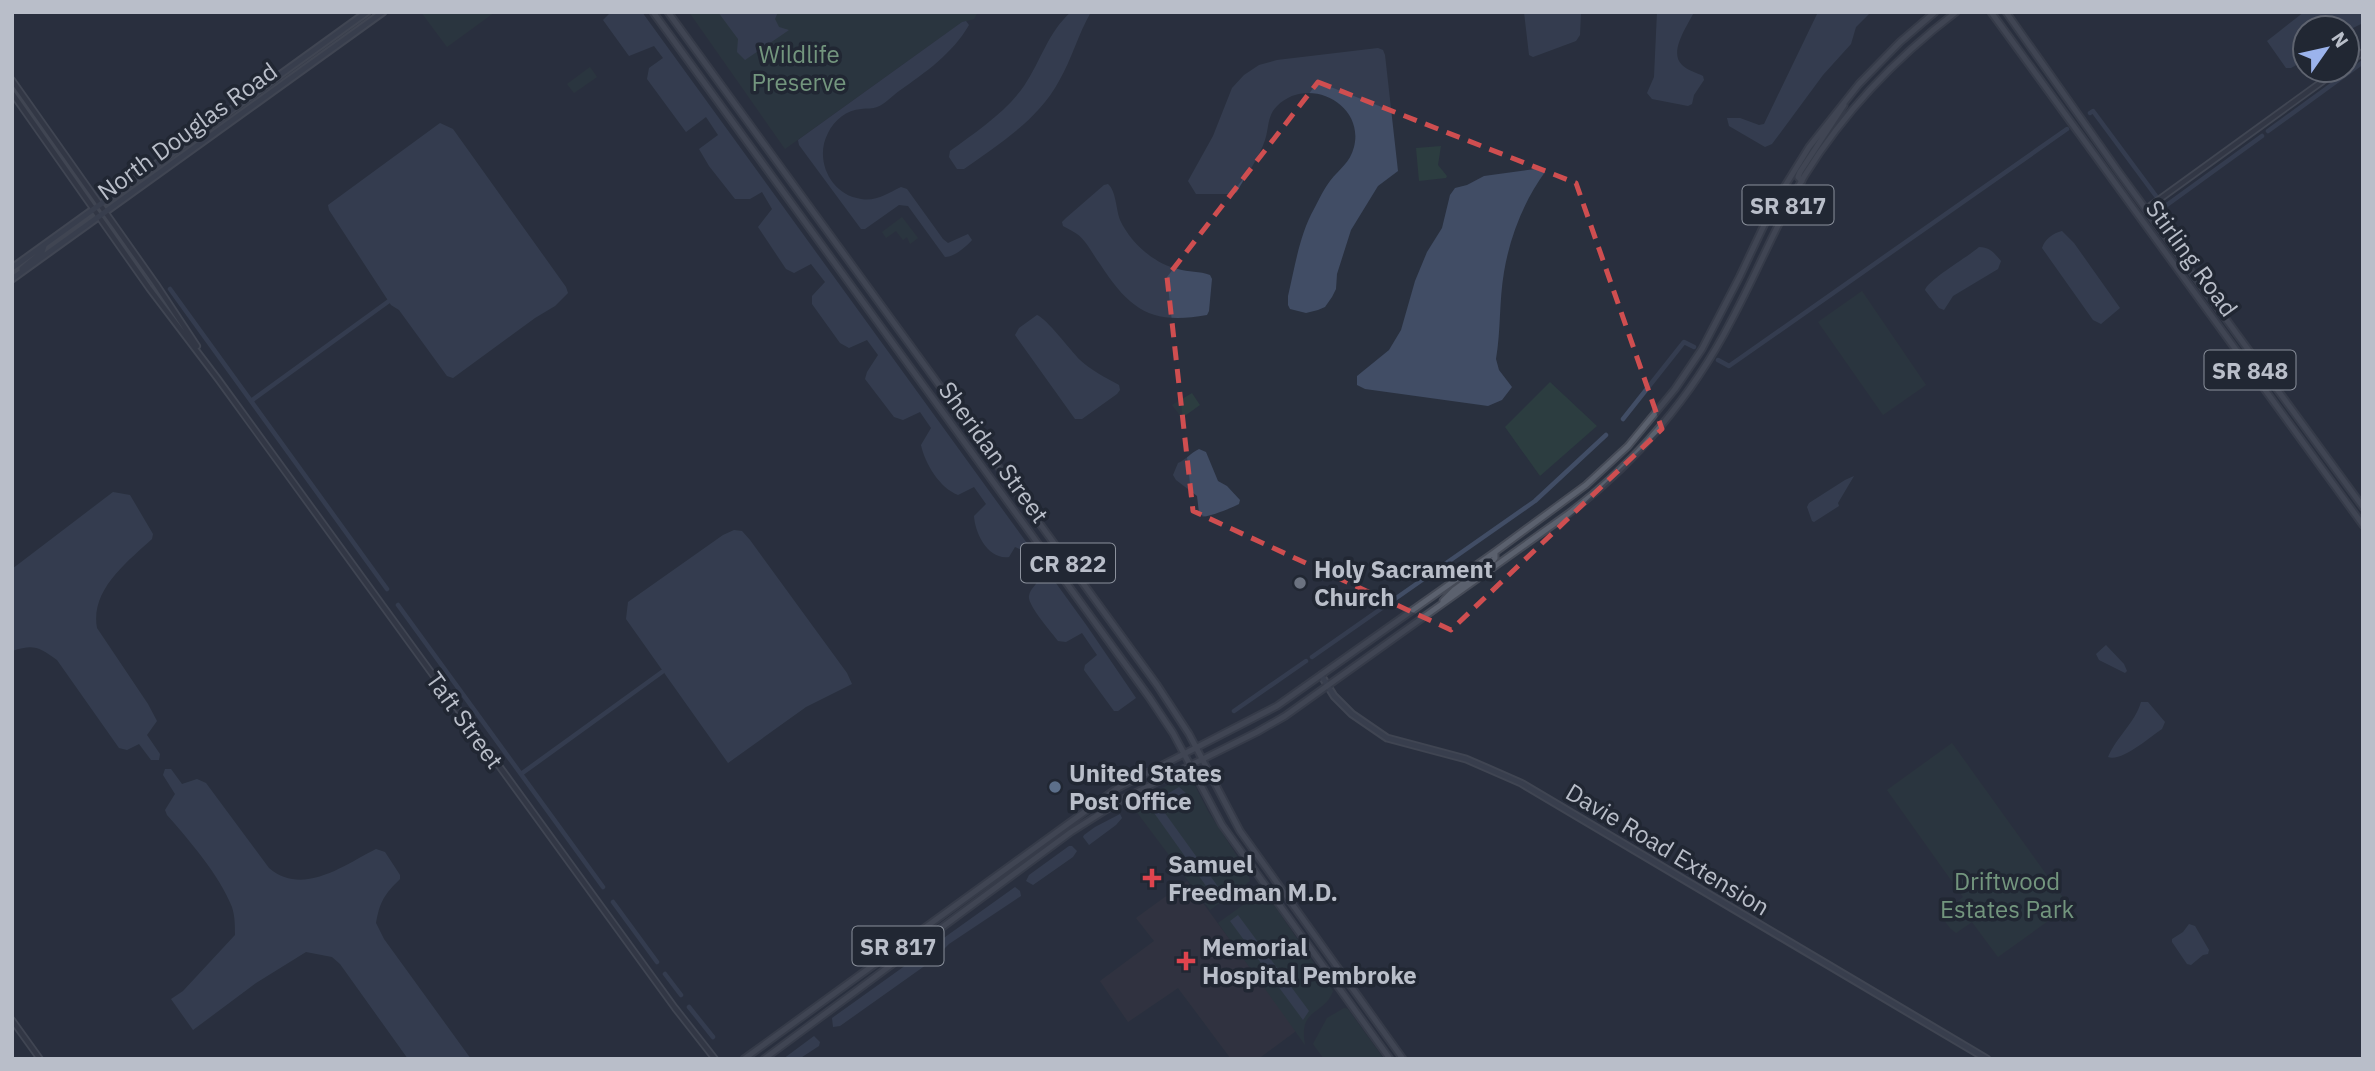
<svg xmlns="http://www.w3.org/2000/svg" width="2375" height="1071" font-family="'IBM Plex Sans',sans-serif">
  <rect width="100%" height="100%" fill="#29303e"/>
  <path fill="#393743" d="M1187 881 1296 1031 1258 1059H1231L1178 988 1128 1022 1100 981 1154 941 1136 918Z"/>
  <path fill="#2c3d40" d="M421 12H495L447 47Z
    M689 12H978L974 19 962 22 785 149Z
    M590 67 597 77 574 93 567 84Z
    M1441 146 1438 165 1447 176 1446 178 1419 181 1416 148Z
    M902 217 918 238 910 244 907 237 903 240 896 231 886 238 882 232Z
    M1862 291 1926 385 1883 415 1818 322Z
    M1550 382 1597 426 1540 476 1505 427Z
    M1192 393 1200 405 1182 418 1172 405Z
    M1952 743 2069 906 1998 957 1972 922 1956 933 1950 928 1940 915 1963 897 1887 790Z
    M1181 779 1192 780 1208 811 1248 873 1250 881 1210 910 1130 803Z
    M1265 892 1333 991C1324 1016 1298 1007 1305 1045L1218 923 1260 893Z
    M1344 1008 1348 1009 1384 1059H1324L1313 1044 1327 1018Z"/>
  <path fill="#414d65" d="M611 12H642L1087 626 1136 698 1118 711H1114L1084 670 1085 665 1097 655 1082 633 1066 642 1058 641C1052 633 1027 605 1029 596 1030 588 1038 585 1039 576L1022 550 1015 547 1009 557C988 560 975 533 974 516L986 504 974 487 958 495C940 488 925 464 921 445L931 428 920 412 903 420 894 417 865 379 867 372 878 355 867 340 849 348 840 343 812 304V296L825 282 811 264 794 273 786 269 758 227 772 209 762 192 750 199H735L709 166 699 149 718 135 706 117 686 132 647 79 649 68 663 58 654 46 629 56 603 20Z
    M718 12H778L775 19 779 27 789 30 745 60 737 52 738 39Z
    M1071 12H1091C1078 34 1072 59 1059 81 1038 120 999 144 964 169H957L949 157 950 151C976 132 1006 112 1024 86 1041 61 1048 32 1071 12Z
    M1524 12H1581L1580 35 1576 41 1533 57 1529 55Z
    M1657 12H1694C1688 25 1668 52 1682 65 1687 70 1697 73 1703 76L1704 80 1694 95 1692 104 1688 106 1652 99 1647 93 1654 77Z
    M1818 12H1871L1856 27 1851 44 1823 75 1772 144 1765 147 1729 126 1727 118H1740L1759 125 1764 124Z
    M2304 12H2363V23L2347 31V28H2305V60L2291 68H2286L2267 41Z
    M966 21 969 25C952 54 926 72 899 91 892 96 885 104 877 107 873 109 866 108 861 109 847 110 834 120 828 133 814 159 830 195 861 199 876 202 888 193 901 187L907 189 943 239 948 243 968 234 972 240C966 247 954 257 945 257L908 206 899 205 865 229H861L799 145 798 140 962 22Z
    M1378 48 1383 50 1385 55 1398 171 1378 186 1351 230 1337 274 1336 289 1332 297 1325 307 1318 310 1306 313 1290 309 1288 305V296C1295 267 1299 236 1314 209 1319 200 1323 190 1330 181 1339 169 1350 163 1354 147 1365 104 1308 75 1277 106 1267 116 1269 128 1265 140 1259 158 1246 175 1237 192L1233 194H1196L1188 181 1213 136 1232 88 1244 75 1259 65 1277 60Z
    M440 123 453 129 566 287 568 293 555 306 535 318 453 378 447 376 399 310 391 305 329 210 328 205Z
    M1542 168 1545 172C1524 201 1510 236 1504 272 1499 301 1501 330 1496 359L1499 370 1512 387 1502 400 1488 406 1365 389 1357 385V376L1389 350 1401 330 1415 281 1427 252 1442 228 1450 195 1455 188 1467 185 1484 176Z
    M1108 184C1116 191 1116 209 1120 220 1130 242 1154 264 1178 269 1188 272 1200 271 1210 275L1212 279 1209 311 1207 315C1151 325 1130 310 1100 264 1093 255 1087 241 1077 234 1073 231 1068 229 1063 226L1062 222 1066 218 1104 185Z
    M2062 231 2074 243 2120 308 2101 324 2093 320 2042 248C2045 239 2053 233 2062 231Z
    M1979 247C1990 247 1994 253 2001 261L1998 269 1953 296 1944 310 1939 308 1925 290C1929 279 1968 257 1979 247Z
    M1037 315C1047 319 1070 350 1080 360 1091 370 1106 378 1119 385L1120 390 1117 394 1082 419H1075L1015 335 1019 328Z
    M1199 449 1206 452 1218 481 1227 486 1240 500 1239 504C1232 508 1211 516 1203 517L1199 513 1197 496 1176 480 1173 475 1178 463C1186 460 1190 453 1199 449Z
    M1854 476 1838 503 1839 506 1814 522 1812 521 1807 507 1809 503 1845 480Z
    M113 492 130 495 153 534 152 539C127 562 90 590 97 628L148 704 157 721 147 735 160 754 159 760H151L139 744 127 750 119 748 57 660C39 647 34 644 12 651V569Z
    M734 530 742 531 750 540 847 673 852 684 806 707 728 763 626 619 628 602 723 535Z
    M2106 645 2124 664 2127 671 2125 673 2099 660 2096 654Z
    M2141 702H2148L2165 722 2162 729C2150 737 2122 762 2108 757 2117 736 2135 723 2141 702Z
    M165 769H171L182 784 197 779 206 783 269 868C303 897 344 865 376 849L385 852 400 875V879C384 895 380 901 376 923L384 939 471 1059H408L340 964 332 957 306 952 256 983 193 1030 171 999 183 991 235 935C235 926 235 916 232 907 220 876 189 840 167 815L165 810 175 794 163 775Z
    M1179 787 1186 793 1171 800 1162 809 1224 895 1216 900 1152 810 1154 802Z
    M1120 814 1122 818 1116 825 1089 845 1083 837 1084 835 1095 827Z
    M1069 846H1072L1077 851 1073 857 1033 885 1026 881 1029 875Z
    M1015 887 1020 891 1021 896 949 944 933 960 840 1026 833 1027 832 1018Z
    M1238 915 1309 1011 1303 1020 1230 921Z
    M2189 924 2195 926 2209 950 2208 954 2203 955 2191 965 2187 964 2172 942V939L2183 932Z
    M814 1036 820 1042 819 1046 799 1059H783Z"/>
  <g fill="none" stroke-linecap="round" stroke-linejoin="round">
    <path stroke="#414d65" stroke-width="4.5" d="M2090 113 2093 111 2156 196
      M2268 131 2363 62
      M2161 203 2164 207 2262 136
      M170 289 387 589
      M1718 360 1729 366 2067 129
      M251 401 389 301
      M1623 419 1684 342 1694 347
      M398 605 603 887
      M1312 657 1535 501 1606 435
      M1234 711 1306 661
      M521 774 662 672
      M613 902 657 962
      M665 974 681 995
      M689 1007 713 1037"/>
    <defs>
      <path id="tertiary" d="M2347 64 2363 52
        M12 80 156 284 197 346
        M12 93 149 288 218 379 675 1008 715 1059
        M2146 209 2338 70
        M12 1020 40 1059"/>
      <path id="secondary" d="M12 268 367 12
        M22 269 42 252 44 246
        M12 279 383 12
        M1321 675 1334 696 1352 714 1387 738 1466 759 1521 783 1987 1059"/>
      <path id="primary" d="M653 12 1149 697 1173 733 1222 825 1390 1059
        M668 12 1157 685 1189 734 1240 831 1403 1059
        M1991 12 2363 525
        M2006 12 2118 171 2363 507
        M1802 181 1798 177 1800 172 1844 105
        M1443 601 1454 590 1491 563 1495 558V552
        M744 1059 1116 789 1277 706 1495 552 1586 485 1628 446 1675 389 1702 349 1740 276 1775 202 1809 147 1859 84 1900 42 1935 12
        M764 1059 1071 832 1123 799 1257 732 1285 716 1568 514C1635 464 1693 395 1731 321 1757 273 1777 222 1805 175 1844 112 1897 57 1956 12"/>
    </defs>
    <use href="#tertiary" stroke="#5b606c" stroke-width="8"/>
    <use href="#secondary" stroke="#5b606c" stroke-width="9"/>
    <use href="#primary" stroke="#464b57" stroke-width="9"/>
    <use href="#tertiary" stroke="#3d424e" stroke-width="4.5"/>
    <use href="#secondary" stroke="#4b5160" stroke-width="5"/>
    <use href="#primary" stroke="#5b616e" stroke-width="5"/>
  </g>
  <path d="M0 0H2375V1071H0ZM1318 82 1576 183 1662 429 1451 630 1193 511 1167 277Z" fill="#29303e" fill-opacity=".55" fill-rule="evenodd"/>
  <path fill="none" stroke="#cf4e50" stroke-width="5" stroke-dasharray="14 9" stroke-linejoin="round" d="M1318 82 1576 183 1662 429 1451 630 1193 511 1167 277Z"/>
  <circle fill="#6b7280" stroke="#212733" stroke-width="2.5" cx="1300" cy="583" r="7"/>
  <circle fill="#5c6f8a" stroke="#212733" stroke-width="2.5" cx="1055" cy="787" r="7"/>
  <g fill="#e0444e" stroke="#212733" stroke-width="2.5">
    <path d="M1148.5 867.5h7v7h7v7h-7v7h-7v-7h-7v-7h7z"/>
    <path d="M1182.5 950.5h7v7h7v7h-7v7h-7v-7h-7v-7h7z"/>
  </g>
  <g text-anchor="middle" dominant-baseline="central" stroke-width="7" stroke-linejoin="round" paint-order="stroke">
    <g fill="#212733" stroke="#8b919c" stroke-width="2">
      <rect x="1742.5" y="185.5" width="91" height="39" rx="5"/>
      <rect x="2204.5" y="350.5" width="91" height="39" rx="5"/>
      <rect x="1021" y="543.5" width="94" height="39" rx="5"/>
      <rect x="852.5" y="926.5" width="91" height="39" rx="5"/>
    </g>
    <g font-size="23" font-weight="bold" fill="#b9bec9">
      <text x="1788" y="205">SR 817</text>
      <text x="2250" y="370">SR 848</text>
      <text x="1068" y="563">CR 822</text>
      <text x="898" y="946">SR 817</text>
    </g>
    <g font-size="24" fill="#73967e" stroke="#212733">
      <text x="799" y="54">Wildlife<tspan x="799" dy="28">Preserve</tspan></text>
      <text x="2007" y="881">Driftwood<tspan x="2007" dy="28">Estates Park</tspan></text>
    </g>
    <g font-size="24" fill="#b9bec9" stroke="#212733">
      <text transform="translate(187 131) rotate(-36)">North Douglas Road</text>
      <text transform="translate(2192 258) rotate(54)">Stirling Road</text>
      <text transform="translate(994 452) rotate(54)">Sheridan Street</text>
      <text transform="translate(465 720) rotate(54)">Taft Street</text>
      <text transform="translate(1668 849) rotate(31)">Davie Road Extension</text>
    </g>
    <g font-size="24" font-weight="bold" fill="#b9bec9" stroke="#212733" text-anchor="start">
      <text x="1314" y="569">Holy Sacrament<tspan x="1314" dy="28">Church</tspan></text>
      <text x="1069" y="773">United States<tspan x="1069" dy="28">Post Office</tspan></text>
      <text x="1168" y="864">Samuel<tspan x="1168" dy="28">Freedman M.D.</tspan></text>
      <text x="1202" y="947">Memorial<tspan x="1202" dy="28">Hospital Pembroke</tspan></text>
    </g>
  </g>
  <rect width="2375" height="1071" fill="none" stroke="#b9bec9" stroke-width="28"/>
  <g transform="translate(2326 49) rotate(56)"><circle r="33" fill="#212733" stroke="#5e636f" stroke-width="2"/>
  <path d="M0-5L12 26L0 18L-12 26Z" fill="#9bb3ec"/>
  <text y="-10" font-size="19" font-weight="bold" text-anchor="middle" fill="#b9bec9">N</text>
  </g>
</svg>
